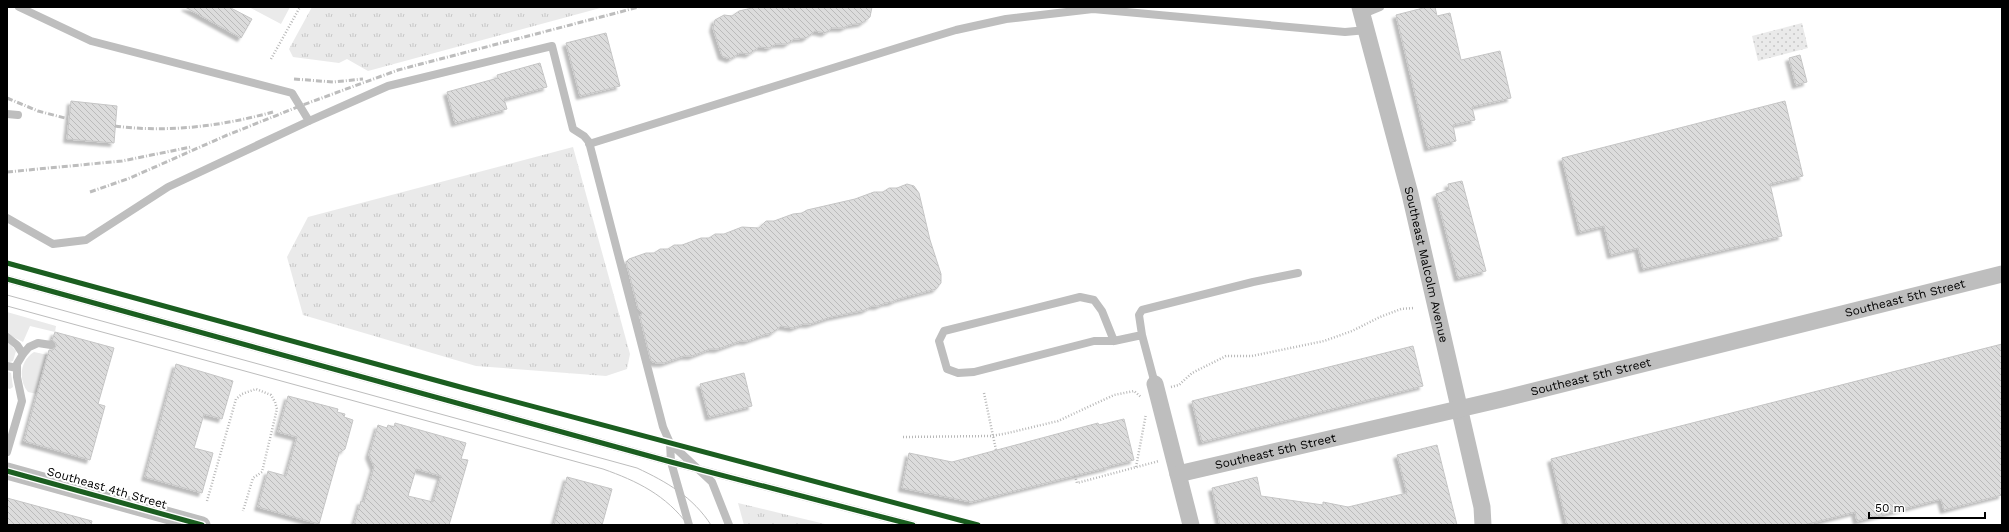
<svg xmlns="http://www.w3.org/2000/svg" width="2009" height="532" font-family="'Work Sans',sans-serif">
  <defs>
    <pattern id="park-tufts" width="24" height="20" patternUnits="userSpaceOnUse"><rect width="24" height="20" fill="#eaeaea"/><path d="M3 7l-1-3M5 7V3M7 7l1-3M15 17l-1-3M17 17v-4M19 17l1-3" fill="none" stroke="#c7c7c7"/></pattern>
    <pattern id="garden-dots" width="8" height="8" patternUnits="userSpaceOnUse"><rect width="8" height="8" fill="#eaeaea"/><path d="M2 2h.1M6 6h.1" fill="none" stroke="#c7c7c7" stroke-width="1.8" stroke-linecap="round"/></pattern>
    <pattern id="building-back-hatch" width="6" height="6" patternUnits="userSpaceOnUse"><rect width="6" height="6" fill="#dcdcdc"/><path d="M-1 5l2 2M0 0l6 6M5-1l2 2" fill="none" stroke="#bbb"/></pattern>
    <filter id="shadow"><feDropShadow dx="-3.5" dy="3.5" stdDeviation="1" flood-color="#0004"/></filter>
  </defs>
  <rect width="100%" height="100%" fill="#fff"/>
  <path fill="#eaeaea" d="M249 7H290L281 24Z
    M7 312 56 326 55 332 30 326 23 342 7 334Z
    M7 341 16 351 13 361 7 363Z
    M34 352 48 355 37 394 28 392C18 379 20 361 34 352Z
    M7 371 11 373 13 387 10 389 7 388Z"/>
  <path fill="url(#park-tufts)" d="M312 7H604L368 71 347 59 339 63 293 57 289 49Z
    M573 147 630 354 627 369 606 376 476 366 303 315 287 257 308 217Z
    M738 503 829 525H744Z"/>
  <path fill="url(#garden-dots)" d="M1802 23 1808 48 1758 61 1752 36Z"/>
  <path fill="url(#building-back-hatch)" stroke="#c5c5c5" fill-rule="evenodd" filter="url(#shadow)" d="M185 7H229L252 19 241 38Z
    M756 7H872L870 17 862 23 849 25 843 28H832L825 33 815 31 806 38 794 39 787 44H776L769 48 759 47 749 54 740 53 730 59 722 56 713 28 715 20 724 15 732 16 739 11Z
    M1427 7H1435L1437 16 1450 13 1461 60 1500 51 1511 98 1472 107 1475 120 1453 125 1456 141 1428 148 1396 15Z
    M606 33 620 86 580 96 566 43Z
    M1800 55 1807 82 1796 85 1789 58Z
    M540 63 547 87 504 99 507 109 455 123 447 92 498 78 497 75Z
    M71 101 117 106 114 143 67 139Z
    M1785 101 1803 176 1770 184 1782 236 1643 269 1638 248 1611 255 1604 226 1580 232 1562 158Z
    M1462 181 1486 271 1458 278 1436 194 1449 190 1448 184Z
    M907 184 914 186 919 193 930 240 941 274V283L936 289 898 299 892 302 885 303 878 306H872L865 310 831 317 810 324H803L793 328 781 326 772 333 766 334 747 341H740L718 349H710L692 356H684L664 363H656L651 361 640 317 642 313 638 308 626 262 629 259 646 253H654L660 249H668L674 245H682L701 238H709L715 234H724L742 227 759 228 766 221H774L793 214 802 213 807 210 855 199 874 192H883L889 188H897Z
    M55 332 114 348 98 404 105 406 90 460 24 441 49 350H53L56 346V343L52 340Z
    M2002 344V495L1944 510 1941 499 1857 521 1855 512 1804 525H1567L1551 459Z
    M1413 346 1423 386 1202 442 1192 401Z
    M176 364 233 381 222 419 204 414 194 448 213 453 202 493 145 477Z
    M744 373 752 406 709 417 700 384Z
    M288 396 338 409 337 412 345 414 344 417 353 420 345 449 339 453 319 524 258 507 268 471 286 476 297 437 278 432Z
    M1124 419 1134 460 1109 466V467L971 502 902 488 909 453 952 462 1098 423 1099 425Z
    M395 423 466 443 461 459 468 460 449 525H354L361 501 364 502 374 467 369 455 378 425 387 428 388 425 394 427ZM416 469 441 476 433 502 408 496Z
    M1437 445 1457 525H1220L1212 488 1257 477 1261 496 1323 505V502L1348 507 1407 493 1397 455Z
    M567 477 612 489 602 525H554Z
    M7 498 92 521 91 525H7Z"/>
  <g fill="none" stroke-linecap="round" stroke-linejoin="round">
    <path stroke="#b8b8b8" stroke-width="2.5" stroke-dasharray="1 2" stroke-linecap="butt" d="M271 59 300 7
      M1171 387 1179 385 1192 373 1226 356H1252L1324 341 1352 331 1380 317 1401 309 1414 308
      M984 393 996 450
      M903 437 992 436 1008 433 1058 421 1114 395 1134 391 1141 397
      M33 446 41 448
      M1136 467 1146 414
      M1075 476 1077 483 1159 461
      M207 501 236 399 242 394 256 389 271 395 275 402 277 409 262 472 253 478 243 511"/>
    <path stroke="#bebebe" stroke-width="8" d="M19 7 91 41 292 93 309 121
      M1363 14 1380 7
      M7 114 18 115
      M589 144 913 43 956 30 1006 19 1093 9 1345 32 1367 30
      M7 218 53 244 86 240 168 187 309 121 388 86 552 46 573 129 584 136 589 142 663 427 670 443 671 462 689 525
      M7 279 671 462 913 525
      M1142 335 1139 315 1142 310 1253 282 1298 273
      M7 337 17 345 23 354
      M1114 341 1102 311 1094 300 1080 297 944 331 939 341 947 369 958 373 974 372 1094 341H1114L1142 335 1155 384
      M7 366 17 368
      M670 443 712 482 729 525
      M7 452 22 401 17 377V364L23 354 29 347 38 343 51 345"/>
    <g stroke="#bebebe" stroke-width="17">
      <path id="s1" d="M1360 7 1410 194 1482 507 1483 525"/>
      <path d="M1155 384 1191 525"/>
      <path d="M7 471 202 525"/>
      <path id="s2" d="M1178 474 1502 399 2002 274"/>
    </g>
    <path stroke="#bdbdbd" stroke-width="1" d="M7 295 637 468C667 482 693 497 711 525
      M7 306 603 469C637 481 666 495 688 525"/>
    <path stroke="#bdbdbd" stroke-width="3" stroke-dasharray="6 2 1 2" stroke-linecap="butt" d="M294 79 333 82 363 79
      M7 98 38 111 69 119
      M115 126C168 133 222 126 273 112
      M7 172 122 161 191 147
      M90 192 130 178 225 136 300 106 398 70 639 7"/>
    <defs>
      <path id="cycleway" d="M7 263 464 388 978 525
        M7 279 671 462 913 525
        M7 471 202 525"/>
    </defs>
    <use href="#cycleway" stroke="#fff" stroke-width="8"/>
    <use href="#cycleway" stroke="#1b5e20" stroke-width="5"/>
  </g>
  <g text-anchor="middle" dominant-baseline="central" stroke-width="4" stroke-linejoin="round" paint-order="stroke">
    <g font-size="12" fill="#000" stroke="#fff">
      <text stroke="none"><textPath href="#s1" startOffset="266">Southeast Malcolm Avenue</textPath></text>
      <text stroke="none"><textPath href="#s2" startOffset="748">Southeast 5th Street</textPath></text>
      <text stroke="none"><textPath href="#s2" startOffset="424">Southeast 5th Street</textPath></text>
      <text stroke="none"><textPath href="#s2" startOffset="100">Southeast 5th Street</textPath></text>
      <text transform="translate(107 488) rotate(16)">Southeast 4th Street</text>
    </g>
  </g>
  <rect width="2009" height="532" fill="none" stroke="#000000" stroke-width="16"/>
  <path d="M1869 512v6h116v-6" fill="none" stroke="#000000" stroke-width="2"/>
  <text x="1875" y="512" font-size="12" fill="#000000" stroke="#ffffff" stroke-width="3" paint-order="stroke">50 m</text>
</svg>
